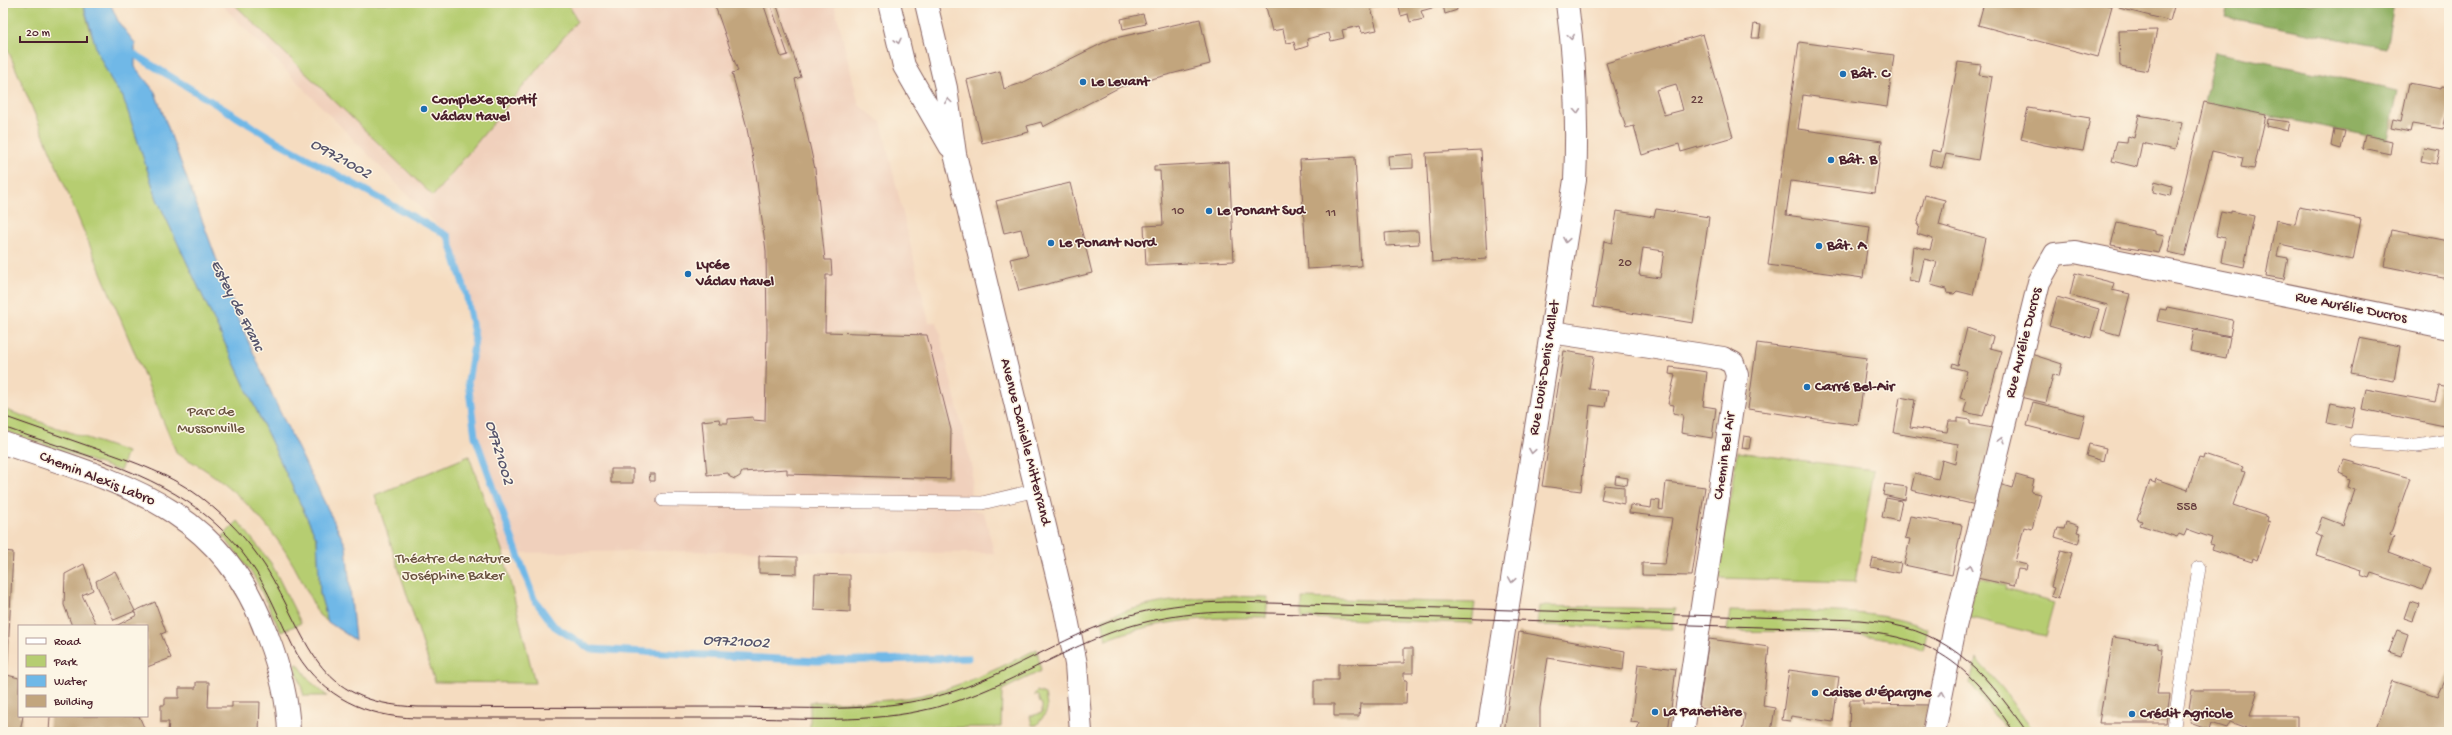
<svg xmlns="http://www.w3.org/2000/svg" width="2452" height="735" font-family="'Gochi Hand',sans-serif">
  <rect width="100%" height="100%" fill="#fcf5e5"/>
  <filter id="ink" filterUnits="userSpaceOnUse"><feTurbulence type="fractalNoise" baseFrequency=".025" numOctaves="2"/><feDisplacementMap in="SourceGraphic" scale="8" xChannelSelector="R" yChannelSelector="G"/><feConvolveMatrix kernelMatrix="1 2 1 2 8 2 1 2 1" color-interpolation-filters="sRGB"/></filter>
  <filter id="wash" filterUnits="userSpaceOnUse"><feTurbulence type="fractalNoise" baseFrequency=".012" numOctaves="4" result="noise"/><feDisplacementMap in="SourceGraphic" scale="16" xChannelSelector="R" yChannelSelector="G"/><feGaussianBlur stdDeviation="0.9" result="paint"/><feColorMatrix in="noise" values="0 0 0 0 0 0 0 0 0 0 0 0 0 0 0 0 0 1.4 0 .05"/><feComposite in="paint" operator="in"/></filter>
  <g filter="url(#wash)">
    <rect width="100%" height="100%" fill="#f5dcc0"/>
    <path fill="#f0d0bc" d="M220 3H834L859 105 881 122 929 322H937L972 469 969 510 984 512 994 553 657 551 503 553 469 393 470 312 448 236Z"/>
    <path fill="#b6cd71" stroke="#80764e" d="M3 3H83L90 30 113 84 123 97 157 199 317 539 320 594 328 622 319 615C308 594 298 571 285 551 259 511 220 474 177 454L3 38Z
      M233 3H568L577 21 433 196Z
      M3 409 127 452 120 471 3 430Z
      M1737 452 1874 470 1855 582 1718 578Z
      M469 456 503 553 535 683 435 682 375 495Z
      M238 521 271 563 301 623 281 632 254 576 223 536Z
      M1977 578 2006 585 2005 589 2054 603 2045 636 1968 617Z
      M1223 596 1268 597 1266 618C1211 617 1158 619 1106 640L1102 619C1141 604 1181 598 1223 596Z
      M1302 598 1475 603 1472 623 1302 618Z
      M1539 606 1675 609 1672 629 1537 625Z
      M1730 611C1791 613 1872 605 1928 629L1923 650C1869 626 1787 633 1727 631Z
      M1037 649 1041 671 1002 690 1001 727 810 729V702C851 702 895 703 935 692 971 682 1004 666 1037 649Z
      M1976 659 2003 689 2034 732H2008L1970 683Z
      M298 664 310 681 327 696H304L295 665Z
      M1037 691 1045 694C1048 712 1049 709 1037 725H1032L1030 716 1042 713V704L1040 703 1038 696 1034 695Z"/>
    <path fill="#90b063" stroke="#6d6847" d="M2229 3H2394L2386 48 2225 17Z
      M2215 52 2398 90 2388 140 2204 102Z"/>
    <path fill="#6fb8e7" stroke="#5c6c89" d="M83 3H110L119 23 135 43V67L155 92 240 323 279 410 346 546 355 640 328 622 320 594 317 539 157 199 123 97 113 84 97 51Z"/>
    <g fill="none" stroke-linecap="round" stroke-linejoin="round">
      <path stroke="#6fb8e7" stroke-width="7" d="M127 50 278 142 448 236 466 293 475 339 468 382 475 436 534 599 554 626 590 649 817 661 968 658"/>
    </g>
    <g id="blocks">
      <path fill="#c2a57d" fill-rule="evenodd" d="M714 3H763L781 57 788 55 770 3H776L801 77 795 79 815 169 825 260H831L832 275H826L825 332 927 335 951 430 950 479 787 474V469L742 472 740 476 735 479 730 477 728 473 707 475 702 421 719 419 720 423H728V419L753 417V420L765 421 767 331 766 251 756 174 746 124 732 73 738 71Z
        M1265 3H1390V4L1371 8 1377 30 1362 33 1360 26 1342 30 1344 38 1331 41 1329 33 1307 39 1308 46 1296 50 1294 42 1286 43 1283 29 1272 31Z
        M1398 3H1456L1457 10 1445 14 1443 5 1421 11 1424 19 1410 22 1408 14 1401 16Z
        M1984 3H2099L2112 6 2098 57 1978 25Z
        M2120 3H2175L2170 21 2119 8Z
        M1143 14 1146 24 1123 29 1121 19Z
        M1200 19 1210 64 1120 87 1043 127 1041 122 1027 126 1029 132 982 143 967 80 1000 71 1004 89 1022 83 1111 39Z
        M1754 24 1761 25 1759 38H1752Z
        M2157 30 2148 71 2120 66 2119 31Z
        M1703 34 1733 137 1681 152 1679 144 1642 155 1634 126 1626 128 1606 63ZM1676 84 1683 110 1664 115 1656 90Z
        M1799 42 1894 55 1887 107 1803 95 1798 129 1882 141 1875 193 1791 181 1786 215 1870 227 1863 278 1768 265Z
        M1958 62 1981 65 1979 75 1992 77 1978 160 1946 154 1942 168 1929 165 1932 150 1941 152Z
        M2409 83 2441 89 2442 86 2449 87V105L2443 129 2412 124 2410 132 2391 128 2393 119 2401 121Z
        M2204 102 2266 115 2254 169 2241 167 2243 158 2212 151 2185 256 2168 252Z
        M2028 108 2090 118 2083 151 2044 145 2021 139Z
        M2139 115 2182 123 2175 150 2142 143 2137 167 2112 161 2117 141 2127 142 2128 136 2134 138Z
        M2268 119 2290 122 2288 131 2267 126Z
        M2334 129 2345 131 2341 149 2331 146Z
        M2365 135 2392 141 2390 154 2362 148Z
        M2424 148 2440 151 2437 164 2421 161Z
        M1481 150 1487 259 1432 262 1426 153Z
        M1413 154V168L1389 169 1388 156Z
        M1355 157 1361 266 1307 269 1300 160Z
        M1229 162 1234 261 1146 265 1144 226 1163 225 1160 171H1154V166Z
        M2155 181 2172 186 2170 196 2153 192Z
        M1070 183 1092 273 1019 291 1010 259 1028 255 1021 229 1004 233 996 201Z
        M1925 195 1945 200 1939 225 1985 238 1973 295 1957 291 1954 294 1947 293 1946 289 1931 285 1937 262 1924 259 1919 282 1909 280 1913 246 1930 250 1933 239 1917 234 1919 225H1917Z
        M2299 207 2361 219 2353 260 2280 244 2277 256 2288 258 2284 279 2266 276 2276 220 2295 224Z
        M1656 209 1709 217 1693 323 1593 307 1604 241 1612 243 1617 211 1654 217ZM1643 248 1664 251 1660 278 1639 275Z
        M2221 211 2231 213V211L2254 216 2244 267 2221 262 2225 238 2216 236Z
        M2117 223 2155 231V234L2164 236 2159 253 2111 245Z
        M2391 230 2449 241 2448 279 2384 266Z
        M1409 231H1418L1419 244 1386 246 1385 233Z
        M2075 273 2114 283 2112 290 2130 294 2119 335 2101 330 2108 305 2070 295Z
        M2057 297 2099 309 2091 338 2049 326Z
        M2167 307 2233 320 2230 336 2157 321 2160 309 2166 310Z
        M1967 328 1993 337 1990 348 2002 351 1983 416 1964 412 1967 400 1960 398 1967 371 1952 367 1953 363 1958 365Z
        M2194 330 2230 337 2226 358 2190 351Z
        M2359 338 2400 346 2394 381 2351 373Z
        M1757 343 1867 358 1858 425 1748 409Z
        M1564 351 1594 356 1589 389 1608 391 1605 407 1590 405 1581 491 1542 486Z
        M2031 354 2062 364 2059 376 2053 375 2046 403 2020 397Z
        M1670 367 1707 372 1703 406 1716 408 1712 438 1681 433 1683 415 1673 413 1674 405 1668 404 1675 375 1669 374Z
        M2439 386 2449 388V427L2362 409 2366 389 2435 402Z
        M1900 397 1915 400 1910 427 1947 432 1949 421H1958V418L1970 420V424L1993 428 1976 505 1911 490 1915 473 1938 479 1942 460 1955 464 1958 444 1894 433Z
        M2033 402 2085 415 2079 439 2027 426Z
        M2331 403 2355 408 2351 428 2327 423Z
        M1744 436 1751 437 1749 449 1742 448Z
        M2089 444 2106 448 2103 461 2086 456Z
        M2204 454 2243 467 2241 471 2245 472 2233 505 2268 517 2267 521 2270 522 2257 560 2253 558 2252 562 2212 549 2214 545 2210 544 2212 538 2187 529 2184 536 2179 534 2177 537 2140 525 2142 521 2137 519 2150 481 2155 483 2156 479 2188 490 2199 457 2203 458Z
        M2344 460 2410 478 2390 535 2394 537 2388 553 2431 569 2423 590 2371 573 2369 578 2360 575 2361 570 2316 555 2322 537 2316 534 2322 517 2343 525 2355 490 2348 487 2350 480 2347 479 2348 477 2339 473Z
        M611 469H633V483H611Z
        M649 474H655V481H650Z
        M2016 475 2034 480 2031 492 2041 494 2032 529 2024 527 2015 562 2027 565 2026 570 2018 569 2014 586 1977 578 1999 484 2012 488Z
        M1616 476 1628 478 1627 485 1615 483Z
        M1666 482 1705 487 1692 576 1642 575V563L1665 564 1672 518 1629 513 1630 505 1651 508 1652 500 1660 501 1659 509 1663 510Z
        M1885 484 1907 487 1905 500 1883 495Z
        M1604 485 1624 487V504L1601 499Z
        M1886 498 1902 501 1898 521 1882 517Z
        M1910 516 1962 525 1952 575 1904 565 1910 539 1905 538Z
        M2066 522 2079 526 2077 532 2081 533 2078 544 2055 537 2058 528 2064 529Z
        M2061 550 2072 553 2058 599 2051 596 2054 588 2051 587Z
        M3 551 13 552 7 675 19 678V716H23L20 732H3Z
        M759 556 797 557V574L759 573Z
        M1873 558 1901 563 1899 573 1871 567Z
        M84 564 93 590 82 595 97 626H72L64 605 65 574Z
        M115 571 135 611 155 602 166 632 161 634 171 658 147 667V626H116L137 615 135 611 114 620 98 588 96 581Z
        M815 574 850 575V612L814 610Z
        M2410 601 2419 604 2413 621 2404 618Z
        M2397 630 2408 634 2401 656 2389 652Z
        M1519 632 1625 651 1623 670 1548 658 1540 708V732H1504Z
        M2113 637 2158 644V648L2163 649 2157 694H2170L2166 723H2099Z
        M1709 639 1769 647 1763 706 1775 708 1771 732H1742L1745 714 1699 708Z
        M1404 648H1413V673H1404V680H1407L1406 704H1360L1359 716H1334V704H1314V680H1338V664L1404 663Z
        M1638 664 1676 669 1668 732H1637L1639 723 1631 722Z
        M1789 670 1839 677 1833 722 1791 716 1790 721 1782 720Z
        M2449 672V732H2375L2392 681 2438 696Z
        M196 682H209L208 707H232V702H260L259 732H168L169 722H161V705H165V698H179V688H196Z
        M2192 690H2258L2250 716H2297V732H2244L2246 728 2230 722 2227 728 2211 723 2209 729 2190 722 2192 716 2188 715Z
        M1850 700H1863V704L1929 705 1923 732H1849Z
        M50 716H139L146 732H49Z"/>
    </g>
  </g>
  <g filter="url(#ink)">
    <use href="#blocks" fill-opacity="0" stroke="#86615f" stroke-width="1"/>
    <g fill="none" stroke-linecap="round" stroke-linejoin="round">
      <defs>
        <path id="service" d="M2356 441 2417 446 2449 441
          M663 500 982 503 1037 490
          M2173 732 2199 568"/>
        <path id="minor" d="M889 3 904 66 950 146
          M926 3 946 88 955 154 1065 609 1076 664 1081 732
          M1551 332 1723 358 1733 363 1737 375 1683 732
          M1488 732 1575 180C1578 120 1575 62 1567 3
          M1934 732 1955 627 2039 282 2055 254 2075 252 2449 328"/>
        <path id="tertiary" d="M3 443C121 483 220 505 267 635 279 666 288 699 289 732"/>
      </defs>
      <use href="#service" stroke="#86615f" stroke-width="14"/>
      <use href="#minor" stroke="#86615f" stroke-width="24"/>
      <use href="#tertiary" stroke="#86615f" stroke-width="24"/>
      <use href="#service" stroke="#fff" stroke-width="13"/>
      <use href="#minor" stroke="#fff" stroke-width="22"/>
      <use href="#tertiary" stroke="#fff" stroke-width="22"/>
      <path stroke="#4a1f2b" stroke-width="1" d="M3 416C34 427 66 438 97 449 134 462 173 475 204 500 227 518 249 541 265 566 311 641 312 703 418 707 520 708 622 707 724 707 789 707 857 713 921 700 985 687 1039 650 1099 626 1142 608 1188 602 1234 602L1859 620C1946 626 1980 666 2027 732
        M3 427C72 452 153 470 209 518 228 534 245 554 258 575 273 600 283 628 297 654 323 697 367 717 416 718 520 718 624 718 727 718 791 718 858 724 920 711 986 698 1041 661 1102 636 1144 619 1189 612 1234 612L1797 628C1907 632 1950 635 2014 732"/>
    </g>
    <defs><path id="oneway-chevron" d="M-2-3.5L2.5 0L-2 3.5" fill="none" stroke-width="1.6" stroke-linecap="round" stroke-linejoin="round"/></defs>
    <g stroke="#ae9aa0">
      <use href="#oneway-chevron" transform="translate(1571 37) rotate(82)"/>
      <use href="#oneway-chevron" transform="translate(898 41) rotate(77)"/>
      <use href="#oneway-chevron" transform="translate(948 101) rotate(-98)"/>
      <use href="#oneway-chevron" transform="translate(1577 111) rotate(86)"/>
      <use href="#oneway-chevron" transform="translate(1566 240) rotate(99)"/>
      <use href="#oneway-chevron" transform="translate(2001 440) rotate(-76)"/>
      <use href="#oneway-chevron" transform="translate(1532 451) rotate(99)"/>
      <use href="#oneway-chevron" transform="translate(1970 567) rotate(-76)"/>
      <use href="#oneway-chevron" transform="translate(1512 580) rotate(99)"/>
      <use href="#oneway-chevron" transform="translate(1942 694) rotate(-80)"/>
    </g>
  </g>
  <g fill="#1f6fb2" stroke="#fcf5e5" stroke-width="1.5">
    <circle cx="1843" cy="74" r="4"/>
    <circle cx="1083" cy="82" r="4"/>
    <circle cx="424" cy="109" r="4"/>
    <circle cx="1831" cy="160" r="4"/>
    <circle cx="1209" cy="211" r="4"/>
    <circle cx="1051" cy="243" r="4"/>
    <circle cx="1819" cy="246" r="4"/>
    <circle cx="688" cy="274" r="4"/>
    <circle cx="1807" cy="387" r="4"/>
    <circle cx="1815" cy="693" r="4"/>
    <circle cx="1655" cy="712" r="4"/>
    <circle cx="2132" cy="714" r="4"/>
  </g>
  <g text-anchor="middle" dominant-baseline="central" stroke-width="3" stroke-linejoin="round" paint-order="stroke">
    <g font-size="13" fill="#684040">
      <text x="1697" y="100">22</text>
      <text x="1178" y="211">10</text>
      <text x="1331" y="213">11</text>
      <text x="1625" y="263">20</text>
      <text x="2187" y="507">558</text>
    </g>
    <g font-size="15" font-weight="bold" fill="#4a1f2b" stroke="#fcf5e5" text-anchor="start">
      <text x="1851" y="74">Bât. C</text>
      <text x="1091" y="82">Le Levant</text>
      <text x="432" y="100">Complexe sportif<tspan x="432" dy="17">Václav Havel</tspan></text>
      <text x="1839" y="160">Bât. B</text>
      <text x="1217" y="211">Le Ponant Sud</text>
      <text x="1059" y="243">Le Ponant Nord</text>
      <text x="1827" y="246">Bât. A</text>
      <text x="696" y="265">Lycée<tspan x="696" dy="17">Václav Havel</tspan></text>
      <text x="1815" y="387">Carré Bel-Air</text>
      <text x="1823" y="693">Caisse d'Épargne</text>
      <text x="1663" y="712">La Panetière</text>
      <text x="2140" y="714">Crédit Agricole</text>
    </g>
    <g font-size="15" fill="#4a1f2b" stroke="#fcf5e5">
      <text transform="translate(2351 308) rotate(11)">Rue Aurélie Ducros</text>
      <text transform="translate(2024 343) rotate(-76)">Rue Aurélie Ducros</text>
      <text transform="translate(1545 368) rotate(-81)">Rue Louis-Denis Mallet</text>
      <text transform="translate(1025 442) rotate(76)">Avenue Danielle Mitterrand</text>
      <text transform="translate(1725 456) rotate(-82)">Chemin Bel Air</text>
      <text transform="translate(97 479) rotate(22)">Chemin Alexis Labro</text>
    </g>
    <g font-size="15" fill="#6a5340" stroke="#fcf5e5">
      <text x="211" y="412">Parc de<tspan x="211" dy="17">Mussonville</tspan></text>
      <text x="453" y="559">Théatre de nature<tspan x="453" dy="17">Joséphine Baker</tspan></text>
    </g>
    <g font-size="16" font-style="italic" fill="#57556d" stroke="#fcf5e5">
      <text transform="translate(340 160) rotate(29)">O9721002</text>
      <text transform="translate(236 306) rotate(63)">Estey de Franc</text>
      <text transform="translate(498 453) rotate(73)">O9721002</text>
      <text transform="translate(736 643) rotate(3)">O9721002</text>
    </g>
  </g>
  <rect width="2452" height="735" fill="none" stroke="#fcf5e5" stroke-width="16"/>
  <rect x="18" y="625" width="130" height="92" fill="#fcf5e5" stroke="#b59f9b"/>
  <rect x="26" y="638" width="20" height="6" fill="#ffffff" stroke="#b59f9b"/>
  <text x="54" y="645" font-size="12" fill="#4a1f2b">Road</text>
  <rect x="26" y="655" width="20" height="12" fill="#b6cd71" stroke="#b59f9b"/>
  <text x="54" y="665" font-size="12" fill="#4a1f2b">Park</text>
  <rect x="26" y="675" width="20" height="12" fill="#6fb8e7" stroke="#b59f9b"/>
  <text x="54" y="685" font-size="12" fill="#4a1f2b">Water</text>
  <rect x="26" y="695" width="20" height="12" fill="#c2a57d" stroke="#b59f9b"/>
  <text x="54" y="705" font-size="12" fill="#4a1f2b">Building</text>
  <path d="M20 36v6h67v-6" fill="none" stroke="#4a1f2b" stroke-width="2"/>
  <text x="26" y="36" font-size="12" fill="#4a1f2b" stroke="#fcf5e5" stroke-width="3" paint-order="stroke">20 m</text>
</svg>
